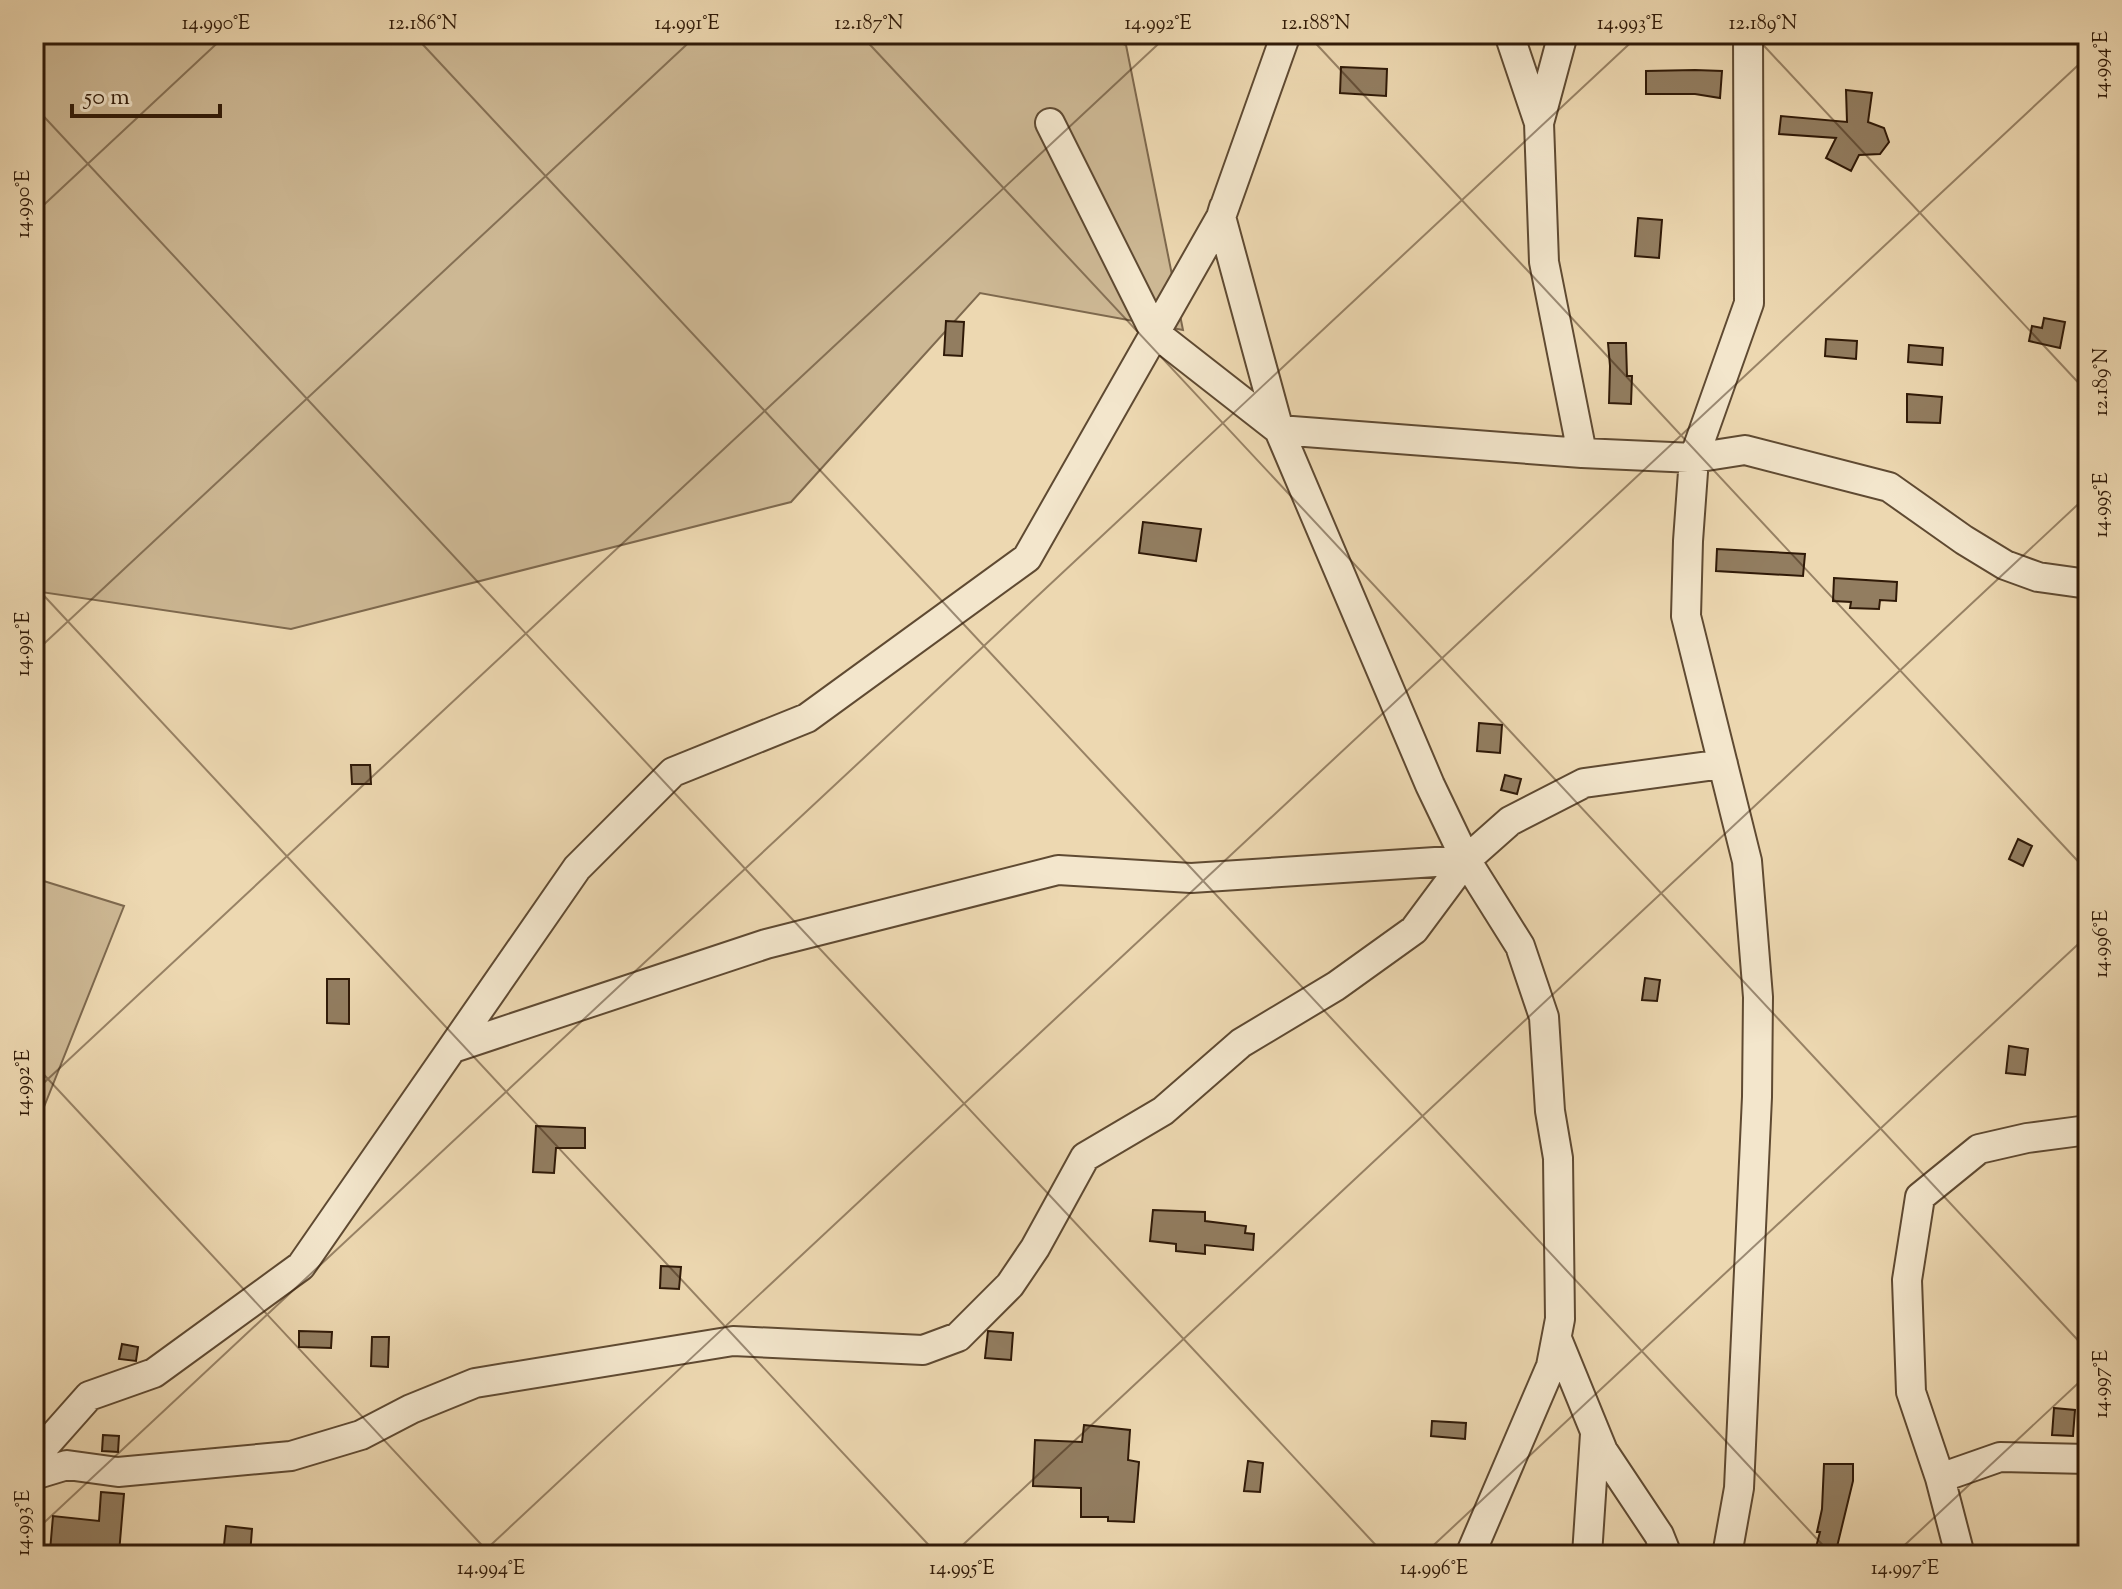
<svg xmlns="http://www.w3.org/2000/svg" width="2122" height="1589" font-family="'Sorts Mill Goudy',serif">
  <rect width="100%" height="100%" fill="#edd8b1"/>
  <filter id="stains"><feTurbulence type="fractalNoise" baseFrequency=".0025" numOctaves="4"/><feColorMatrix values="0 0 0 0 .2 0 0 0 0 .09 0 0 0 0 .02 0 0 0 .5 -.17"/></filter>
  <radialGradient id="worn" r=".72"><stop offset=".6" stop-color="#630" stop-opacity="0"/><stop offset="1" stop-color="#630" stop-opacity=".3"/></radialGradient>
  <path fill="#cdb894" stroke="#7e694e" stroke-width="2" d="M34 34H1097L1126 45 1183 330 980 293 791 502 291 629 34 591Z
    M34 878 124 906 34 1132Z"/>
  <path fill="#927d60" stroke="#301a08" stroke-width="2" d="M1341 67 1387 69 1386 96 1340 93Z
    M1695 70 1722 71 1720 98 1695 94H1646V71Z
    M1846 90 1872 93 1868 122 1884 128 1889 142 1880 154 1859 155 1851 171 1826 158 1836 138 1779 134 1781 116 1847 122Z
    M1638 218 1662 220 1659 258 1635 256Z
    M2044 318 2065 322 2060 348 2029 341 2032 326 2042 328Z
    M946 321 964 322 962 356 944 355Z
    M1826 339 1857 341 1856 359 1825 356Z
    M1608 343H1626L1627 376H1632L1631 404 1609 403 1610 366Z
    M1909 345 1943 348 1942 365 1908 362Z
    M1907 394 1942 397 1940 423 1907 422Z
    M1143 522 1201 529 1196 561 1139 553Z
    M1717 549 1805 554 1803 576 1716 571Z
    M1834 578 1897 582 1896 601 1880 600 1879 609 1850 608 1851 602 1833 601Z
    M1479 723 1502 725 1500 753 1477 751Z
    M351 765H370L371 784H352Z
    M1505 775 1521 779 1517 794 1501 790Z
    M2018 839 2032 846 2023 866 2009 859Z
    M1645 978 1660 980 1657 1001 1642 1000Z
    M327 979H349V1024L327 1023Z
    M2009 1046 2028 1049 2025 1075 2006 1073Z
    M536 1126 585 1128V1148H556L554 1173 533 1172Z
    M1153 1210 1205 1212V1221L1246 1226 1245 1233 1254 1234 1253 1250 1205 1245V1254L1176 1251V1244L1150 1241Z
    M661 1266 681 1267 679 1289 660 1288Z
    M299 1331 332 1332 331 1348 299 1347Z
    M988 1331 1013 1333 1011 1360 985 1358Z
    M372 1337H389L388 1367 371 1366Z
    M122 1344 138 1347 136 1361 119 1359Z
    M2054 1408 2075 1410 2073 1436 2052 1435Z
    M1432 1421 1466 1423 1465 1439 1431 1436Z
    M1084 1425 1130 1430 1128 1460 1139 1462 1134 1522 1108 1521V1517H1081V1488L1033 1486 1035 1440 1082 1442Z
    M103 1435 119 1436 118 1452 102 1451Z
    M1248 1461 1263 1463 1260 1492 1244 1491Z
    M1824 1464H1853V1481L1835 1555H1814L1820 1532H1817L1822 1509Z
    M101 1492 124 1494 119 1553 83 1550V1554L50 1551 53 1516 99 1521Z
    M226 1526 252 1529 250 1555H223Z"/>
  <g fill="none" stroke-linecap="round" stroke-linejoin="round">
    <defs>
      <path id="minor" d="M1509 34 1539 123
        M1563 34 1539 123 1544 262 1582 453
        M1050 123 1155 333 1279 430 1582 453 1694 458 1745 450 1889 487 1964 540 2005 565 2038 577 2088 584
        M1224 207 1221 217 1279 430 1430 785 1466 860 1520 946 1544 1017 1550 1111 1558 1158 1560 1319 1551 1366 1470 1555
        M453 1048 766 944 1058 870 1191 878 1466 860
        M1558 1341 1603 1451 1659 1535 1667 1555
        M34 1458 89 1396 154 1373 301 1266 577 868 673 772 807 718 1027 558 1221 217 1286 34
        M34 1475 67 1465 118 1472 291 1456 361 1435 411 1409 475 1383 733 1341 923 1350 958 1337 1010 1285 1035 1248 1085 1157 1163 1111 1241 1043 1336 986 1414 930 1466 860 1510 821 1584 783 1723 764
        M1940 1478 2000 1457 2088 1459
        M1587 1555 1595 1434
        M1727 1555 1739 1488 1757 1097 1758 997 1747 861 1686 616 1688 541 1694 458 1749 303 1748 34
        M1960 1555 1940 1478 1911 1392 1907 1280 1920 1197 1979 1149 2027 1138 2088 1130"/>
    </defs>
    <use href="#minor" stroke="#5f4a32" stroke-width="32"/>
    <use href="#minor" stroke="#f3e6cc" stroke-width="28"/>
  </g>
  <path fill="none" stroke="#301a08" stroke-width="2" stroke-opacity="0.45" d="M413 34 1832 1555M860 34 2088 1351M1307 34 2088 872M1753 34 2088 393M34 106 1385 1555M34 214 227 34M34 585 938 1555M34 653 698 34M34 1064 491 1555M34 1092 1169 34M34 1532 1640 34M34 1543 45 1555M480 1555 2088 56M952 1555 2088 495M1423 1555 2088 935M1894 1555 2088 1374"/>
  <rect width="2122" height="1589" fill="none" stroke="#edd8b1" stroke-width="88"/>
  <path d="M72 104v12h148v-12" fill="none" stroke="#301a08" stroke-width="4"/>
  <text x="84" y="104" font-size="24" fill="#301a08" stroke="#f3e6cc" stroke-width="6" paint-order="stroke">50 m</text>
  <rect x="44" y="44" width="2034" height="1501" fill="none" stroke="#301a08" stroke-width="3"/>
  <g font-size="20" text-anchor="middle" fill="#301a08">
    <text x="216" y="29">14.990°E</text>
    <text x="423" y="29">12.186°N</text>
    <text x="687" y="29">14.991°E</text>
    <text x="869" y="29">12.187°N</text>
    <text x="1158" y="29">14.992°E</text>
    <text x="1316" y="29">12.188°N</text>
    <text x="1630" y="29">14.993°E</text>
    <text x="1763" y="29">12.189°N</text>
    <text transform="translate(2100 65) rotate(-90)" y="7">14.994°E</text>
    <text transform="translate(22 204) rotate(-90)" y="7">14.990°E</text>
    <text transform="translate(2100 382) rotate(-90)" y="7">12.189°N</text>
    <text transform="translate(2100 505) rotate(-90)" y="7">14.995°E</text>
    <text transform="translate(22 644) rotate(-90)" y="7">14.991°E</text>
    <text transform="translate(2100 944) rotate(-90)" y="7">14.996°E</text>
    <text transform="translate(22 1083) rotate(-90)" y="7">14.992°E</text>
    <text transform="translate(2100 1384) rotate(-90)" y="7">14.997°E</text>
    <text transform="translate(22 1523) rotate(-90)" y="7">14.993°E</text>
    <text x="491" y="1574">14.994°E</text>
    <text x="962" y="1574">14.995°E</text>
    <text x="1434" y="1574">14.996°E</text>
    <text x="1905" y="1574">14.997°E</text>
  </g>
  <rect width="100%" height="100%" filter="url(#stains)"/>
  <rect width="100%" height="100%" fill="url(#worn)"/>
</svg>
